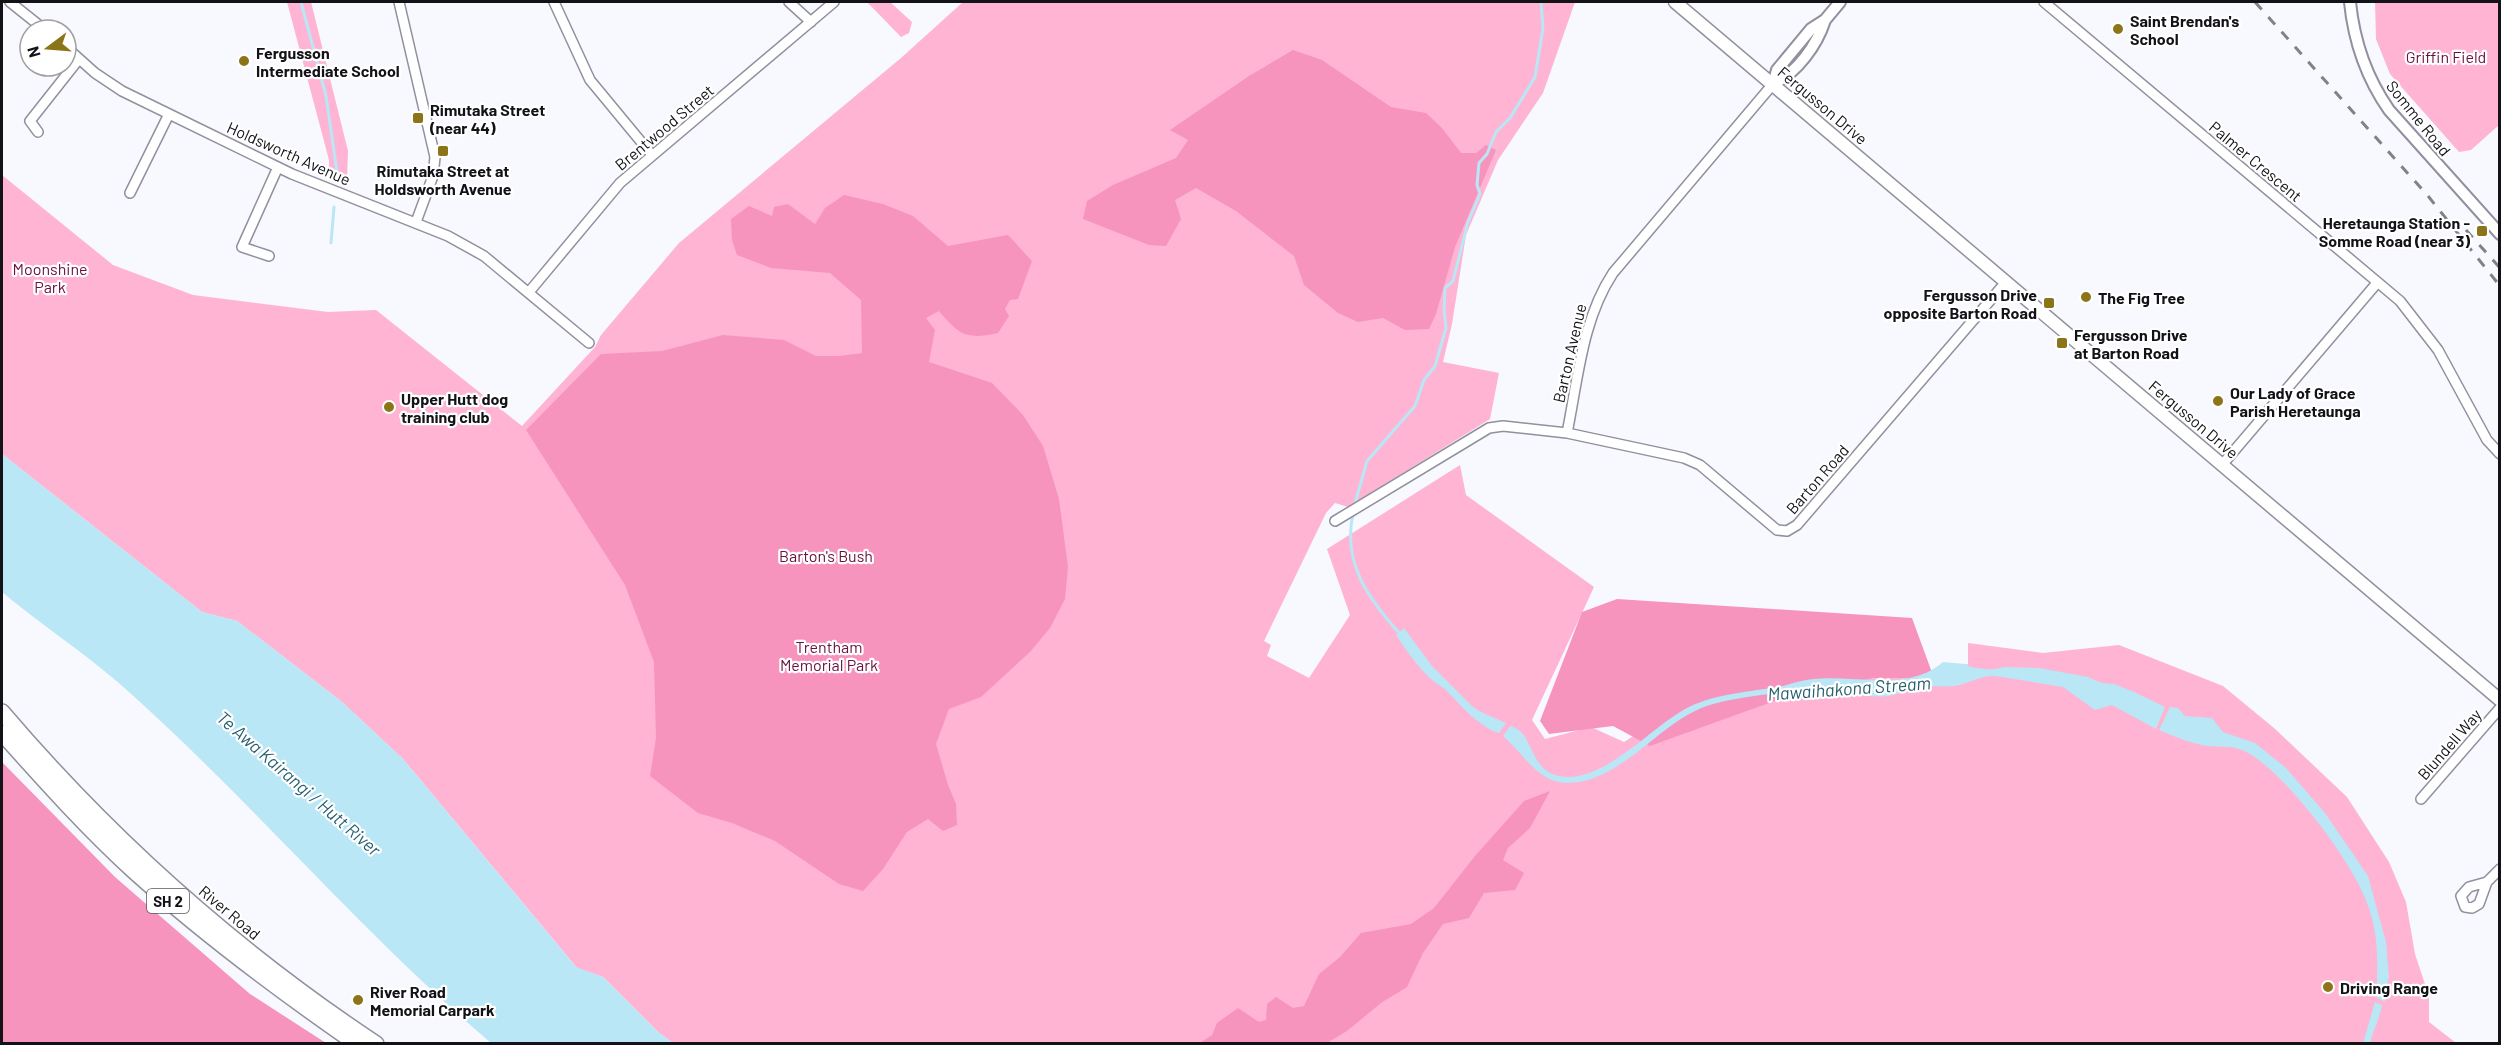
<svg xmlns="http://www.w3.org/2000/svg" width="2501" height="1045" font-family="Barlow,sans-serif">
  <rect width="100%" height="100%" fill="#f8f8ff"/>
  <path fill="#feb4d2" d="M287 2H311L348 151 347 179 329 173V160Z
    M867 2H890L912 22 909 33 901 37Z
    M963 2H1575L1543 93 1498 160 1466 235 1452 324 1443 362 1499 373 1490 419 1348 507 1335 503 1326 513 1264 641 1271 645 1267 656 1309 678 1350 615 1327 549 1460 465 1466 495 1594 587 1532 720 1545 739 1591 727 1624 742 1693 698 1932 672 1968 664V643L2043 653 2119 645 2223 686 2274 728 2347 797 2389 862 2406 902 2415 954 2429 996V1022L2456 1043H673L658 1032 603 977 577 968 403 759 342 702 237 621 202 612 2 454V175L113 265 193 295 328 312 376 310 522 426 595 347 601 335 679 243 901 58Z
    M2375 2H2499V125L2471 150 2459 152 2390 74 2376 39Z"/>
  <path fill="#f694be" d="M1293 50 1322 60 1391 107 1426 113 1442 128 1461 153H1476L1486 145 1496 150 1455 247 1436 314 1429 329 1405 330 1383 318 1358 322 1338 313 1304 285 1294 256 1236 211 1196 188 1175 200 1181 219 1166 246 1149 245 1083 219 1087 201 1113 185 1176 158 1188 140 1170 130 1249 76Z
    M844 195 883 204 913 216 948 246 1008 235 1032 261 1018 299 1010 300 1005 309 1009 316 998 333C967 340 959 335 939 311L926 318 935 330 929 362 992 383 1023 415 1043 446 1059 499 1068 567 1065 599 1050 628 1030 652 981 697 949 709 936 744 948 785 956 804 957 825 943 831 928 819 907 832 883 869 863 891 839 884 775 841 732 823 698 813 650 776 656 738 654 662 625 585 526 430 601 354 662 351 723 335 784 340 816 356H839L862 353 861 300 830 273 771 268 737 255 732 240 731 219 749 206 772 216 774 207 788 204 815 224 825 208Z
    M1617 599 1912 618 1934 678H1875L1799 692 1650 746 1613 726 1549 734 1540 721 1582 612Z
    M2 762 115 877 250 994 326 1043H2Z
    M1550 791 1530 828 1508 848 1503 860 1524 873 1515 890 1484 893 1469 918 1443 924 1423 953 1407 987 1381 1003 1347 1031 1327 1043H1200L1212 1035 1217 1023 1238 1008 1259 1022 1266 1020 1267 1004 1276 997 1293 1008 1304 1006 1319 974 1340 957 1361 933 1411 924 1434 908 1475 856 1524 801Z"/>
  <path fill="#b9e7f5" d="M2 454 202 612 237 621 342 702 403 759 576 967 603 977 658 1032 673 1043H491C360 932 249 798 120 684 82 651 40 624 2 592Z
    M1404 628 1432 666 1472 706 1479 711 1506 723 1499 733C1481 728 1462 707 1449 693 1444 687 1436 684 1431 679 1417 666 1406 650 1396 635Z
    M1943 662 1965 664 1980 671 2006 667 2039 668 2088 677 2102 683 2114 684 2134 692 2165 707 2156 729 2112 705 2095 710 2063 687 1995 676C1982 676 1972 681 1960 685 1946 688 1933 685 1919 687 1909 689 1900 694 1889 696 1869 698 1850 694 1830 692 1792 690 1749 695 1713 704 1661 718 1623 783 1567 783 1538 783 1523 753 1503 736L1510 726C1537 732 1526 776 1568 777 1610 777 1653 725 1689 707 1718 693 1752 692 1783 686 1793 683 1803 680 1814 679 1855 675 1909 692 1943 662Z
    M2170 707 2178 708 2185 716 2212 718 2223 732 2255 743 2286 768 2325 813 2368 876 2386 942 2389 977 2384 996 2385 1002 2376 997C2378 965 2379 933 2367 903 2352 861 2288 777 2250 754 2232 743 2219 749 2202 745 2190 743 2171 735 2159 730Z
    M2375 1002 2382 1005C2380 1018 2373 1030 2370 1043H2363Z"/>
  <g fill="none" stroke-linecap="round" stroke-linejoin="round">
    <path stroke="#b9e7f5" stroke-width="3" d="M301 2 326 96 337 172
      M331 243 334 207
      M1354 507 1367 461 1415 406 1424 380 1435 366 1446 328 1444 310 1445 288 1453 281 1468 222 1480 194 1477 185 1479 163 1487 154 1496 132 1510 118 1535 77 1543 28 1541 2
      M1353 514C1342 563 1369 600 1401 635
      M1973 669 1990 671"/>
    <defs>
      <path id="minor" d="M10 2 45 30
        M399 2 435 157 433 176 416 222
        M554 2 590 80 652 155
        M789 2 811 22
        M2044 2 2400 301 2438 350 2487 440 2500 454
        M66 47 95 73 122 91 292 174 448 236 484 256 589 343
        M38 132 30 121 79 59
        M130 193 169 114
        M269 256 242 247 278 167
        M529 292 620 183 834 2
        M1567 433 1684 458 1700 465 1777 530 1787 531 1797 525 2006 282
        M2222 465 2377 283
        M1335 521 1489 428 1503 426 1567 433C1578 379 1582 320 1613 273L1773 84
        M2421 799 2500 708
        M2487 882 2469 887 2461 896 2465 907 2472 908 2479 904 2487 882 2500 869"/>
      <path id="tertiary" d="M2350 2C2354 42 2366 77 2389 110L2500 234
        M1773 84 1777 70 1811 29 1825 20 1840 2
        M1773 84C1797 73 1817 45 1825 20"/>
      <path id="secondary" d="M1675 2 2500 700"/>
      <path id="trunk" d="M2 712C110 839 236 951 376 1044
        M2 733C44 780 87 828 134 871 204 934 279 990 357 1044"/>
    </defs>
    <use href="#minor" stroke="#90909e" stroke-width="12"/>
    <use href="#tertiary" stroke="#90909e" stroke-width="14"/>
    <use href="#secondary" stroke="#90909e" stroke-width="15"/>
    <use href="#trunk" stroke="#90909e" stroke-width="18"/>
    <use href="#minor" stroke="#fff" stroke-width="9"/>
    <use href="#tertiary" stroke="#fff" stroke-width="10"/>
    <use href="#secondary" stroke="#fff" stroke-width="12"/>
    <use href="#trunk" stroke="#fff" stroke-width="15"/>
    <path stroke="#818187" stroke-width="3" stroke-dasharray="10 10" stroke-linecap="butt" d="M2255 2 2428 196 2500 286
      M2466 230 2500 268"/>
  </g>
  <g fill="#8b7518" stroke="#fff" stroke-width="2">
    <circle cx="2118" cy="29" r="6"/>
    <circle cx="244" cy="61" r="6"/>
    <rect x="412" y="112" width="12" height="12" rx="3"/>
    <rect x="437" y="145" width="12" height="12" rx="3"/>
    <rect x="2476" y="225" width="12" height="12" rx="3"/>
    <circle cx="2086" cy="297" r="6"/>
    <rect x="2043" y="297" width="12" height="12" rx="3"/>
    <rect x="2056" y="337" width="12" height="12" rx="3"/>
    <circle cx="2218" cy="401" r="6"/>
    <circle cx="389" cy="407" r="6"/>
    <circle cx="2328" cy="987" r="6"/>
    <circle cx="358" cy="1000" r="6"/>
  </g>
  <g text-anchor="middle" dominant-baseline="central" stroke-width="4.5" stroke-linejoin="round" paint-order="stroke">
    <rect fill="#fff" stroke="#59595d" stroke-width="1.5" x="147" y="889" width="42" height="24" rx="4.5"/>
    <g font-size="15" font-weight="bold" fill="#121217">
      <text x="168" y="901">SH 2</text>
    </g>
    <g font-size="16" font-weight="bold" fill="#121217" stroke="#fff" text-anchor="start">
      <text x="2130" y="20">Saint Brendan's<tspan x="2130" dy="18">School</tspan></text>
      <text x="256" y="52">Fergusson<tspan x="256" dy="18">Intermediate School</tspan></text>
      <text x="430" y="109">Rimutaka Street<tspan x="430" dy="18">(near 44)</tspan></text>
      <text x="443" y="170" text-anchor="middle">Rimutaka Street at<tspan x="443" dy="18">Holdsworth Avenue</tspan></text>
      <text x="2470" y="222" text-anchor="end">Heretaunga Station -<tspan x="2470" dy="18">Somme Road (near 3)</tspan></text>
      <text x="2037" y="294" text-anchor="end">Fergusson Drive<tspan x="2037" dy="18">opposite Barton Road</tspan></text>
      <text x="2098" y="297">The Fig Tree</text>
      <text x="2074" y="334">Fergusson Drive<tspan x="2074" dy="18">at Barton Road</tspan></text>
      <text x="2230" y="392">Our Lady of Grace<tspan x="2230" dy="18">Parish Heretaunga</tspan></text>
      <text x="401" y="398">Upper Hutt dog<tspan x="401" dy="18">training club</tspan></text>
      <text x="2340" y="987">Driving Range</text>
      <text x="370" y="991">River Road<tspan x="370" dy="18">Memorial Carpark</tspan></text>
    </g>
    <g font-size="16" fill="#681240" stroke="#fff">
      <text x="2446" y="56">Griffin Field</text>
      <text x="50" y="268">Moonshine<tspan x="50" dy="18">Park</tspan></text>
      <text x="826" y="555">Barton's Bush</text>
      <text x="829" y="646">Trentham<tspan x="829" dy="18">Memorial Park</tspan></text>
    </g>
    <g font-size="16" fill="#121217" stroke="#fff">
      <text transform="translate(1823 105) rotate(40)">Fergusson Drive</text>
      <text transform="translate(2419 118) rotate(51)">Somme Road</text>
      <text transform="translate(664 127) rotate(-40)">Brentwood Street</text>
      <text transform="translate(289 153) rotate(24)">Holdsworth Avenue</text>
      <text transform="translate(2256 161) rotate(40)">Palmer Crescent</text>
      <text transform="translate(1569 353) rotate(-77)">Barton Avenue</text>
      <text transform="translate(2194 419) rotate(40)">Fergusson Drive</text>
      <text transform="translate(1817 479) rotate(-49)">Barton Road</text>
      <text transform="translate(2449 744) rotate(-49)">Blundell Way</text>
      <text transform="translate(230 912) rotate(40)">River Road</text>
    </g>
    <g font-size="18" font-style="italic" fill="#275f6e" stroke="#fff">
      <text transform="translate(1849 688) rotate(-4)">Mawaihakona Stream</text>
      <text transform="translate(299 783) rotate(41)">Te Awa Kairangi / Hutt River</text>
    </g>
  </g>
  <rect width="2501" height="1045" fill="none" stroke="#121217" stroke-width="6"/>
  <g transform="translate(48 48) rotate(254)"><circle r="28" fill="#ffffff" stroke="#a0a0a2" stroke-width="1.5"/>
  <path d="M0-4.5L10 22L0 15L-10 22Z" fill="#8b7518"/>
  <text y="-9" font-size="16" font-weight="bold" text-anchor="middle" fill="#121217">N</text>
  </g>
</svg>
